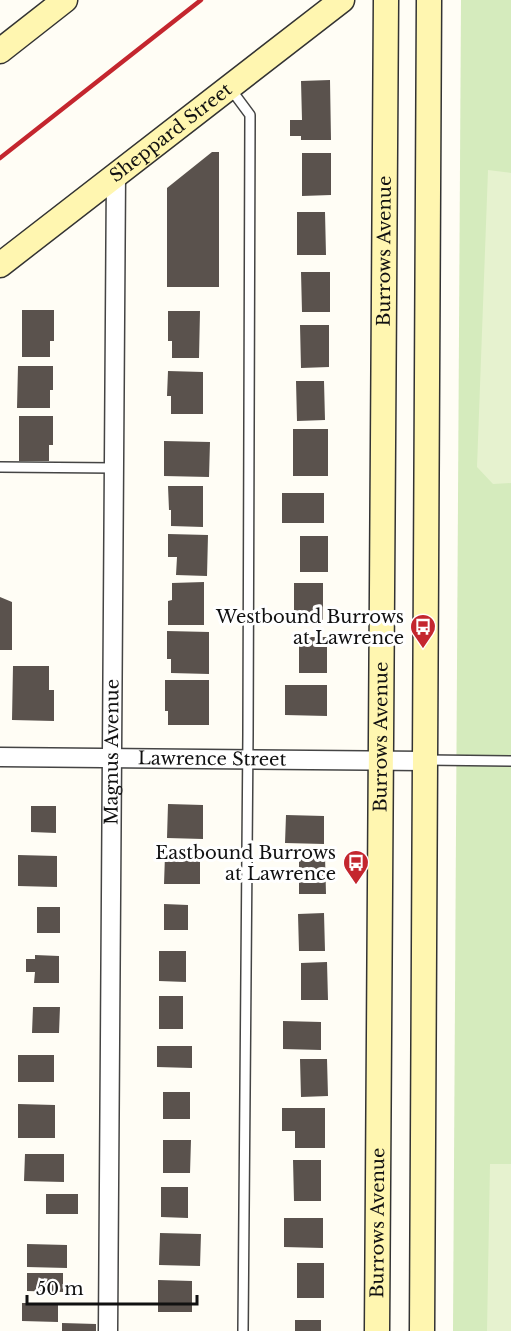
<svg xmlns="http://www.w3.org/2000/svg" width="511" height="1331" font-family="'Libre Baskerville',serif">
  <rect width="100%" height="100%" fill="#fffdf5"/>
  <path fill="#d5ebbd" d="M461 0H511V1331H453Z"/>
  <path fill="#e6f2cf" d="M488 170 511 173V483L493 484 477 467Z
    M490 1164H511V1331H487Z"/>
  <path fill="#5a524d" d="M330 80 331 140H301V136H290V120H302L301 81Z
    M212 152H219V287H167V188Z
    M302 153H331V195L302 196Z
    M297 212H325L326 255H297Z
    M301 272H330V312H302Z
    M22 310H54V341H50V357H22Z
    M168 311H200L199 358H172V341H168Z
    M300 325H329V367L301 368Z
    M18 366H53V390H50V408H17Z
    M168 371 203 372V414H171V396H167Z
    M296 381H324L325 420 297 421Z
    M19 416H53V445H49V461H19Z
    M293 429H328V476H293Z
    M164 441 210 442 209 477 164 476Z
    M168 486H203V527L171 526V510H169Z
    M282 493H324V523H282Z
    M168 534 208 535 207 576 176 575 177 557H168Z
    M300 536H328V572H300Z
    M204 582V625H168V601L172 600V583Z
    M294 583H323V624H294Z
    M0 597 12 602V650H0Z
    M167 631 209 632V674L171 673V659H167Z
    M299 637H327V673H299Z
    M13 666H49V690H54V721L12 720Z
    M165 680H209V725H168V711H165Z
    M285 685H327V716L285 715Z
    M168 804 203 805V839L167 838Z
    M31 806H56V833L31 832Z
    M286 815 324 816V844L285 843Z
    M18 855 57 856V887L18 886Z
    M165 855 200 856V884H164Z
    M325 856 326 894H299V857Z
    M164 904 188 905V930H164Z
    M37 907H60V933H37Z
    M324 913 325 951H299L298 914Z
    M159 951H186V982L159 981Z
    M35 955 59 956V983H34L35 972H26V959H35Z
    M327 962 328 1000H301V963Z
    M159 996H183V1029H159Z
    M33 1007H60L59 1033H32Z
    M283 1021 321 1022V1050L283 1049Z
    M157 1046H192V1068L157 1067Z
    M18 1055H54V1082H18Z
    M300 1059H327L328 1096 301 1097Z
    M163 1092H190V1119H163Z
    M18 1104 55 1105V1138H18Z
    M282 1108H325V1148H295V1131H282Z
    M163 1140H191L190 1173H163Z
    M25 1154H64V1182L24 1181Z
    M293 1160H321V1201H294Z
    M161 1187H188V1218L161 1217Z
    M46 1194H78V1214H46Z
    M284 1218H323V1248L284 1247Z
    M160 1233 201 1234 200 1266 159 1265Z
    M27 1244 67 1245V1268L27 1267Z
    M297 1263H324V1298H297Z
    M27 1273H63V1292L27 1291Z
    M158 1280 192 1281V1312H158Z
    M22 1303H58V1322L22 1321Z
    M295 1320H321V1331H295Z
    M62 1323 96 1324V1331H62Z"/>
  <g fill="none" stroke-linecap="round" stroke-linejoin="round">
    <defs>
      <path id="lane" d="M230 88 250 115 248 734 243 1331
        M0 467 114 468
        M426 760 511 761"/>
      <g id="street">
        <path id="s1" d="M0 757 424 761"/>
        <path id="s2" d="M108 1331 116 174"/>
      </g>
      <g id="secondary">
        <path d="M0 51 65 0"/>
        <path id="s3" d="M0 265 342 0"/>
        <path id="s4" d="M377 1331 386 0"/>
        <path d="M422 1331 429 0"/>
      </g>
    </defs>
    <use href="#lane" stroke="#444" stroke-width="12"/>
    <use href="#street" stroke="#444" stroke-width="21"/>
    <use href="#secondary" stroke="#333" stroke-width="27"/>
    <use href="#lane" stroke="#fff" stroke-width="9"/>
    <use href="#street" stroke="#fff" stroke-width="18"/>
    <use href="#secondary" stroke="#fff6b0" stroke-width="24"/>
    <path stroke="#c4262e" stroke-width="4.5" d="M0 158 201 0"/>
  </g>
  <defs>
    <symbol id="bus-pin" viewBox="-11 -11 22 30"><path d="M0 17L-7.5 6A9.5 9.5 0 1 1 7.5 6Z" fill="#c4262e" stroke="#fff"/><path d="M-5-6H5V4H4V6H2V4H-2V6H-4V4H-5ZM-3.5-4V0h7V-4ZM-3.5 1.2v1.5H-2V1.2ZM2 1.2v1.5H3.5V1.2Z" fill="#fff"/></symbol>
  </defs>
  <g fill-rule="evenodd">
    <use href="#bus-pin" x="408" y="612" width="30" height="40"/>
    <use href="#bus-pin" x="341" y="848" width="30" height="40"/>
  </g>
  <g text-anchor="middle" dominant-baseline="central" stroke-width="6" stroke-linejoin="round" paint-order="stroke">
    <g font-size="18" fill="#111" stroke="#fff">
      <text stroke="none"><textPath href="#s3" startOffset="216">Sheppard Street</textPath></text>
      <text stroke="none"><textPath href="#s4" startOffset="1080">Burrows Avenue</textPath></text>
      <text stroke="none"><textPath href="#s4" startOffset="594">Burrows Avenue</textPath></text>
      <text stroke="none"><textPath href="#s2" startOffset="579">Magnus Avenue</textPath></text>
      <text stroke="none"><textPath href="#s1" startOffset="212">Lawrence Street</textPath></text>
      <text stroke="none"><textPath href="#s4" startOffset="108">Burrows Avenue</textPath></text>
    </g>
    <g font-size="18" fill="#111" stroke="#fff" text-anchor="end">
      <text x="404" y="617">Westbound Burrows<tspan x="404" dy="21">at Lawrence</tspan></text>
      <text x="336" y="853">Eastbound Burrows<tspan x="336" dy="21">at Lawrence</tspan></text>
    </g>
  </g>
  <path d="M27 1295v9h170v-9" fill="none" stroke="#111111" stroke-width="3"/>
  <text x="36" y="1295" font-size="18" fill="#111111" stroke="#ffffff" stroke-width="4.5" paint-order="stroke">50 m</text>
</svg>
